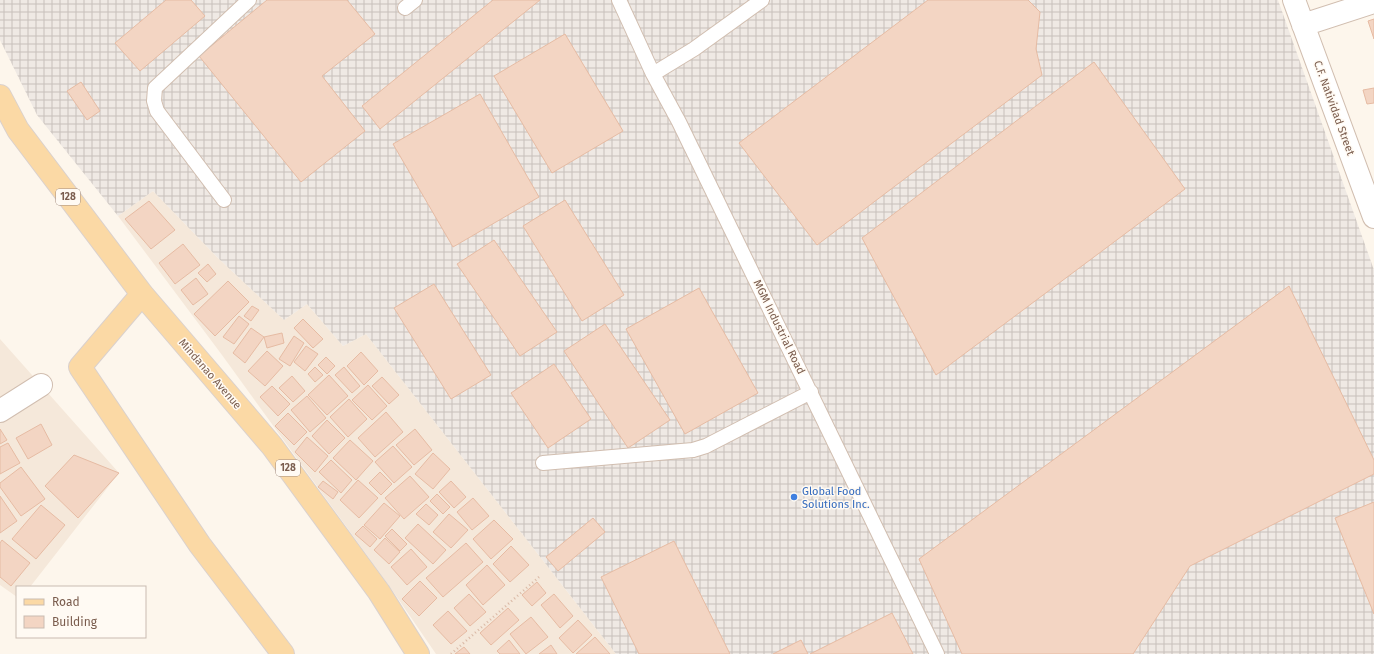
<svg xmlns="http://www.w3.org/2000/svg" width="1374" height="654" font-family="'Fira Sans',sans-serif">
  <defs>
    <pattern id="industrial-grid" width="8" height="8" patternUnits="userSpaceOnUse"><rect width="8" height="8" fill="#efe9e4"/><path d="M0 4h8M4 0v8" fill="none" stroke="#c7c0bb"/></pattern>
  </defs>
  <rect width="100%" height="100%" fill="#fdf6ec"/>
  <path fill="#f5e8da" d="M153 191 218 258 284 320 307 304 343 346 366 334 616 654H436L390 587 222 355 118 216Z
    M0 339 119 473 30 587H17V597L0 585Z"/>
  <path fill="url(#industrial-grid)" d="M0 0H1278L1374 270V654H616L366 334 343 346 307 304 284 320 218 258 153 191 118 216 37 115 0 40Z"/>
  <path fill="#f3d5c3" stroke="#e6bba3" d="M166 0H191L205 16 140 71 115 43Z
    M267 0H347L375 34 322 76 365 131 301 182 199 56Z
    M493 0H540L380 129 362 106Z
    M928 0H1028L1040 12 1036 49 1042 75 817 245 739 143Z
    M1374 19V39L1368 21Z
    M565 34 623 131 552 173 494 76Z
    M1094 62 1185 189 936 375 862 238Z
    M81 82 100 111 87 120 67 91Z
    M1374 88V103L1367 104 1363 90Z
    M480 94 539 197 453 247 393 144Z
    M565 200 624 295 582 321 523 226Z
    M149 201 175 230 151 249 125 219Z
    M494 240 557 332 520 356 457 264Z
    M183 244 200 265 175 284 159 263Z
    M208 264 216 274 207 282 198 273Z
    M196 278 208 294 193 305 181 290Z
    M228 281 249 302 215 336 194 314Z
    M434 284 491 375 451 399 394 308Z
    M1289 286 1374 460V474L1190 566 1133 654H962L919 559Z
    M699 288 758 393 685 434 626 329Z
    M252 306 259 310 251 321 244 316Z
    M239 316 249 324 234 344 223 337Z
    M303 319 323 339 313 348 294 328Z
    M605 324 670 420 628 448 564 351Z
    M251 328 264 337 245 363 233 353Z
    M282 333 284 343 267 348 264 337Z
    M294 336 304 343 290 366 279 359Z
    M306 346 318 354 305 371 294 362Z
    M267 351 283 366 265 386 248 371Z
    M361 352 378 371 364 385 347 366Z
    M326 357 335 366 327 374 318 365Z
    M554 364 591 419 548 448 511 393Z
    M315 367 323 375 315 382 308 374Z
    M344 367 360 386 352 393 335 375Z
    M329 375 348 396 327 415 308 395Z
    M292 376 305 391 293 402 279 388Z
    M382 377 399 395 389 404 372 386Z
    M368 385 387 406 372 420 352 400Z
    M272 386 290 404 278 416 260 397Z
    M307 396 326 418 310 432 291 410Z
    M349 399 367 419 348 437 330 417Z
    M386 412 403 432 375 457 358 438Z
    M288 413 307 432 294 445 275 426Z
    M327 420 345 438 329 454 312 436Z
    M41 424 52 445 28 459 16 438Z
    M0 429 7 440 0 444Z
    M415 429 432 450 414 465 396 445Z
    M307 437 328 456 315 472 295 452Z
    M350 440 373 461 356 480 333 458Z
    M8 443 20 463 0 474V447Z
    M393 446 412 467 394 483 375 462Z
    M433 453 450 469 433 489 415 474Z
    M74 455 119 473 78 518 45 486Z
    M331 460 352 480 341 493 319 472Z
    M21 467 45 499 21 516 0 487V483Z
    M380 472 392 484 381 495 369 483Z
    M410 476 429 497 404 519 385 498Z
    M358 480 378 498 359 518 340 500Z
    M323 481 338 492 333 499 318 487Z
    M451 481 466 497 454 508 439 492Z
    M437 494 450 507 443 514 430 501Z
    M0 496 17 521 0 533Z
    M473 498 489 516 472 530 457 512Z
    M1374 502V614L1335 518Z
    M384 503 400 516 380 539 364 525Z
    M426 504 438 515 429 525 416 514Z
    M41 505 65 525 36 559 12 539Z
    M449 514 468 530 451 548 433 532Z
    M593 518 605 532 558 571 546 557Z
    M494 520 513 539 491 559 473 539Z
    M418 524 446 550 433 564 405 538Z
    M363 526 377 539 370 547 355 534Z
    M392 529 407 544 400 551 385 536Z
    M385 538 400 552 389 564 374 550Z
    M2 540 30 563 11 586 0 577V543Z
    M674 541 730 654H639L601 577Z
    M466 543 483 562 443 597 426 578Z
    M511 546 529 565 510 582 493 564Z
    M411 549 427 567 407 585 391 567Z
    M487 565 505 585 483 605 466 585Z
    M420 581 437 598 419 616 402 599Z
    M537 582 546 593 532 606 522 595Z
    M469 594 486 612 470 626 454 608Z
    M554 594 573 616 560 628 541 605Z
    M508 608 519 620 491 645 480 633Z
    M448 611 467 631 451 644 433 625Z
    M892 613 913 654H810Z
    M531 617 548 637 526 654 510 634Z
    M578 620 592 635 573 653 559 638Z
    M595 637 610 654H576Z
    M509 640 520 654H500L497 651Z
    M801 640 808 654H773Z
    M551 645 557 654H539Z
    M464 647 470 654H455Z"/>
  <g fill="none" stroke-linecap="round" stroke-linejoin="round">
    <defs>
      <path id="lane" d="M619 0 653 74 679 122 937 654
        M405 8 415 0
        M653 74 694 49 762 0
        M224 200 157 111 154 101 155 88 249 0
        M543 463 693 450 706 446 811 392"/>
      <path id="street" d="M1294 0 1374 217
        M1303 25 1374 2
        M0 411 41 385"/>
      <path id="primary" d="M0 96 18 130 142 294 272 446 379 592 418 654
        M142 294 80 367 200 545 283 654"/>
    </defs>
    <use href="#lane" stroke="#d1beb0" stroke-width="16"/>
    <use href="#street" stroke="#d1beb0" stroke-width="24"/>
    <use href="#primary" stroke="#dad1cd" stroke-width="24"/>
    <path stroke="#d9b8a5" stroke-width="2.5" stroke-dasharray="1 3" stroke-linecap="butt" d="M451 654 539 577"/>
    <use href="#lane" stroke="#fff" stroke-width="14"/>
    <use href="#street" stroke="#fff" stroke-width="22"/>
    <use href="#primary" stroke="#fbd9a5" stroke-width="22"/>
  </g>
  <circle fill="#3f7fe0" stroke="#fffaf3" stroke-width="1.5" cx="794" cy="497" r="4"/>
  <g text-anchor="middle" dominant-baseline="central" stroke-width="3" stroke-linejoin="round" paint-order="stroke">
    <g fill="#fffaf3" stroke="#a28b7f" stroke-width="1">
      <rect x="56" y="189" width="24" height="16" rx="3"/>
      <rect x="276" y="460" width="24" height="16" rx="3"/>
    </g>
    <g font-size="10" font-weight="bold" fill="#7a5c4d">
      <text x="68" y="197">128</text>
      <text x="288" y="468">128</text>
    </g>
    <g font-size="11" fill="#7a5c4d" stroke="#fffaf3">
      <text transform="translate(1334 108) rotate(70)">C.F. Natividad Street</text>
      <text transform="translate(779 327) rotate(64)">MGM Industrial Road</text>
      <text transform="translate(210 374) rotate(49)">Mindanao Avenue</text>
    </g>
    <g font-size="11" fill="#366cbe" stroke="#fffaf3" text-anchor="start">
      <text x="802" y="491">Global Food<tspan x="802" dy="13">Solutions Inc.</tspan></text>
    </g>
  </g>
  <rect x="16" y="586" width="130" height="52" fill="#fffaf3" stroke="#cabbb1"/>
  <rect x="24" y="599" width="20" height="6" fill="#fbd9a5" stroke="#cabbb1"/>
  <text x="52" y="606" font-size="12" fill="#7a5c4d">Road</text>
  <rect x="24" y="616" width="20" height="12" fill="#f3d5c3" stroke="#cabbb1"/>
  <text x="52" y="626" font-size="12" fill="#7a5c4d">Building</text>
</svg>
